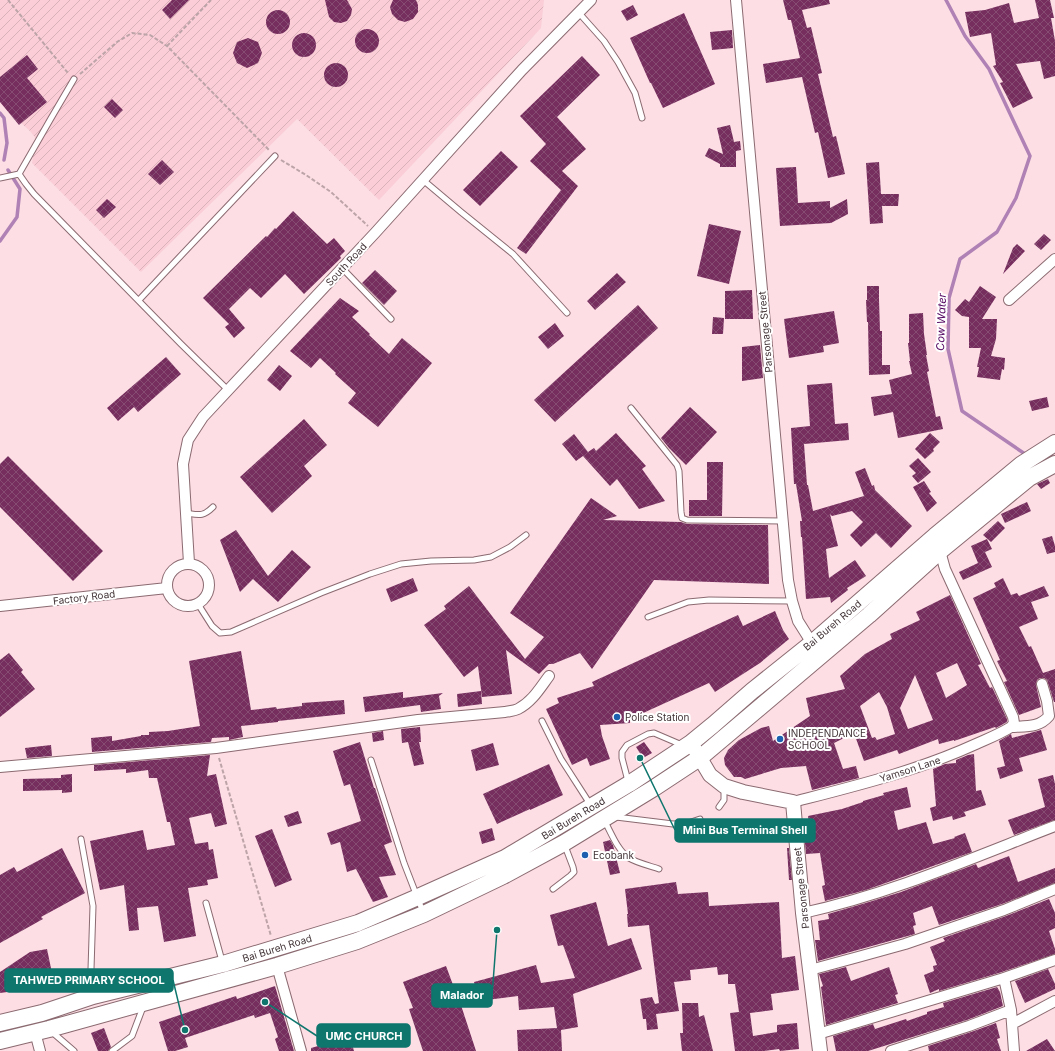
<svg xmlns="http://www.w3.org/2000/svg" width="1055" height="1051" font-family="Inter,sans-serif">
  <defs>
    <pattern id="industrial-furrows" width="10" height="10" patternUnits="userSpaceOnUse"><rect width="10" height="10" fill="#facdd7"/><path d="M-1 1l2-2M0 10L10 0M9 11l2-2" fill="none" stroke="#d8b1b9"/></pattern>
    <pattern id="building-cross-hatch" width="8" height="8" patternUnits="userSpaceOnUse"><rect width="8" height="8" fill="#762e5e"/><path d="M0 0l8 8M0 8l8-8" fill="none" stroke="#864c72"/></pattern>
  </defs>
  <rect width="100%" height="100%" fill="#fcdee4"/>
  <path fill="url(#industrial-furrows)" d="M0 0H544L541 28 379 200 297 119 141 272 32 163 36 139 30 131 20 122 0 98Z"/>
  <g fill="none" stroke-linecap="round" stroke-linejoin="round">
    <path stroke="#af81b4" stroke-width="3.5" d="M946 0 965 36 989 69 1030 156 1016 198 997 232 960 259 949 298 948 349 962 411 1028 456
      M0 113 4 118 7 143 4 160
      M0 241 17 217 20 189 8 170"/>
  </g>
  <path fill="url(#building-cross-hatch)" fill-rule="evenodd" d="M172 0H189L170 19 162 10Z
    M325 0H347L352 9 351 15 347 21 341 23 334 22 329 17Z
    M393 0H416L418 5V12L413 19 405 22 398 20 392 14 390 7Z
    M783 0H829L830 4 802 10 807 28 811 27 822 73 818 74 833 137 836 136 845 174 828 178 818 132 815 133 802 77 766 83 763 64 800 58 791 20H788Z
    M1035 0H1050L1054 18H1051L1055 41V76L1044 79 1040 61 1016 64 1033 98 1013 108 1000 83 1003 82 993 66 996 65 991 33 970 37 965 12 985 10 1009 3 1014 23 1039 18Z
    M633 5 638 15 627 21 621 11Z
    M266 22a12 12 0 1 1 24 0a12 12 0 1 1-24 0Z
    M684 13 715 84 663 108 651 83H650L630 38Z
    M355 41a12 12 0 1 1 24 0a12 12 0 1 1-24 0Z
    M732 30 733 48 712 50 710 32Z
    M292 45a12 12 0 1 1 24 0a12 12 0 1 1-24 0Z
    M248 38 258 42 262 53 258 63 247 68 237 63 233 53 237 42Z
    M27 55 38 69 27 78 47 102 19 125 0 102V77Z
    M582 56 600 75 557 117 586 149 562 171 578 186 526 254 517 248 561 190 530 161 546 144 520 116Z
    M324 75a12 12 0 1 1 24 0a12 12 0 1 1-24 0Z
    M112 99 123 110 115 118 104 107Z
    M730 125 734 142 740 141 741 150 736 151V167H720V164L705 156 709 148 723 154 717 128Z
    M501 151 518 167 480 206 463 190Z
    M162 160 174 172 160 185 148 174Z
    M879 162 881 194H899L898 206H882L883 223 870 224 866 163Z
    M796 167 798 203 830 201V208L847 199 848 214 831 223 780 226 776 168Z
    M107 199 116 207 104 218 96 210Z
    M293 211 327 244 334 238 345 251 340 256 341 258 304 294 285 274 261 298 250 288 229 309 245 328 234 338 225 327 229 324 203 298 266 236 267 237 275 228 276 229Z
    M709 224 741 231 729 284 697 276Z
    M1044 234 1051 240 1041 250 1034 244Z
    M1017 244 1025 251 1003 274 1013 248Z
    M375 270 397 291 384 305 362 283Z
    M617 273 626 282 595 310 587 301Z
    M867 286H879V299L880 331H882V365H890V374L869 375 868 322H867L866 300H867Z
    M980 286 996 297 982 319H997L996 339 991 356 1005 358 1004 370 1002 369 1000 380 977 377 979 367H977L981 348H969V317L962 316 955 310 965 299 969 302Z
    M752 290 753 319H725V291Z
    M340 298 359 311 352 317 370 334 369 335 389 354 402 338 432 363 378 427 348 403 356 393 335 374 336 373 320 358 311 368 290 351Z
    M638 305 658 328 555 422 534 400Z
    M834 311 839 343 823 346 824 352 789 358 784 319Z
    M923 313 924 334 927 355H926L929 371 927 372 936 417 940 416 943 429 898 438 893 412 874 416 871 397 892 394 889 380 912 374 909 361H910L908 343H909V314Z
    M713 317 724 318 723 334H712Z
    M555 323 564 336 548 349 538 337Z
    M760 345 763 378 742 381V347Z
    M166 357 181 374 138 412 134 407 118 421 107 408Z
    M279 365 292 376 280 391 267 380Z
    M832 383 835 424 848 423 849 440 804 444 807 485H808L813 511 864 496 855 472 865 468 872 486 874 485 875 490 912 526 891 548 876 533 861 547 850 535 863 522 852 511 832 516 830 514 838 546 826 549 829 578 855 560 866 576 847 588 848 590 831 603 830 597 806 599 802 537H801L800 521H802L796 484H794L791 428 810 426 807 385Z
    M1047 397 1049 407 1032 411 1029 401Z
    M690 407 717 432 686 465 669 448 661 438Z
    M304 419 327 445 304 466 312 476 272 513 240 477Z
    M616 433 646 466 642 469 665 501 639 509 617 479 610 486 583 456 576 461 562 444 574 434 588 452 594 448 596 451Z
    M930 433 940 442 933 449 934 451 925 459 915 449Z
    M8 456 103 551 73 581 0 507V464Z
    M918 458 931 472 918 483 912 476 916 473 909 466Z
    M707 462H723L722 516H689V500H707Z
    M1048 479 1050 483 1041 489 1037 484Z
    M924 481 931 492 929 493 937 503 927 512 913 487Z
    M591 498 617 516 603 520 681 522 687 524 768 525 769 584 654 580 592 669 580 653 553 664H549L539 674 506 650 512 694 482 697 478 666 464 677 424 625 446 609 444 606 469 586 525 659 544 637 510 613Z
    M1027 502 1031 511 1005 523 1001 514Z
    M998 521 1005 528 991 542 983 535Z
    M236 530 268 576 292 550 311 567 278 602 253 579 240 592 220 540Z
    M1052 536 1055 546V552L1047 554 1042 539Z
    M987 539 992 549 985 552 992 567 963 580 959 572 978 563 971 546Z
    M413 578 418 591 391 602 386 589Z
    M1003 578 1011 595 1017 593 1019 596 1044 586 1049 596 1031 602 1038 619 1019 627 1029 647 1031 646 1043 673 1055 669V702H1054L1047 680 1044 678H1040L1037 680 1036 685 1041 707 1019 715 1004 682 1007 681 997 661 1000 660 973 598 996 587 994 583Z
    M950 595 981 664 978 665 990 688 992 687 1007 719V722L996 728 995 727 954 741V740L939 744 938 739 899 754 897 750 864 761 854 733 834 743 843 769 856 766 859 778 812 790 806 766 781 768 745 779 741 777H734L725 765 724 758 728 750 739 740 761 728 769 726 773 741 810 716 806 698 845 689 840 676 865 654 892 639 890 634 920 620 916 612ZM957 663 967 685 946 698 936 673ZM915 675 933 720 908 729 900 708ZM879 692 887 707 895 734 877 740 875 737 872 738 860 706Z
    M775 611 783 630 789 639 760 663 715 692 709 683 630 719V723L600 725 602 736 610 759 590 766 587 758 572 765 546 709 559 703 557 698 594 686 592 682 738 615 743 626Z
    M241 651 251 710 276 707 277 709 302 706V703L344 700 345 714 278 721V722L241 726 243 737 229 740V737L212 738 211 742 92 752 91 738 112 736V741L141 736V735H149V732L168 731 200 726 189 661Z
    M9 653 23 670 21 672 35 689 0 717V660Z
    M481 691 482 704 458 707 457 694Z
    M403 692V698L443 693 439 696 441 709 421 712 420 705 365 712 363 697Z
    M420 727 421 742H419L424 764 414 766 408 742 402 743 401 729Z
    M1041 730 1047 750 1019 758 1023 771 1000 779 997 768 1005 766 999 741 1011 734 1012 738Z
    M383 731 384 740 373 742 372 733Z
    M360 742 374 788H375L392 842 384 845 396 875 379 877 388 897 373 902 356 869 347 872 340 842 331 845 327 833 361 821 350 784 344 786 333 751Z
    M644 742 652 753 643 758 636 747Z
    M493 743 499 765 476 771 471 750Z
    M51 745 52 756 27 758 25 748Z
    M974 754 976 791 981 790 986 805 964 812 966 816 953 820 952 816 933 821 930 808 936 806 933 769 945 764 956 763V760L968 755Z
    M210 755 207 776 216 774 227 824 215 827 211 813 189 818 195 844 208 842 209 850 213 849 218 878 207 880 208 885 188 888 196 936 164 942 158 906 137 908 139 930 129 931 124 885 100 890 90 841 143 830 147 850 175 845 170 822H167L157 778H149L148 770 126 773V769L94 771V765Z
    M549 764 563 795 530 810V809L497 824 483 794Z
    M72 774V792L62 793V790L23 791V779L61 778V775Z
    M1053 775 1055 784V820L1014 835 1008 820 1045 807 1038 779Z
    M907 787 911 807 894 811 898 830 926 822 933 844 955 838 954 837 965 833 972 852 897 879 866 890 825 901 822 886 825 885 820 853 806 854 804 832 810 831 808 816 842 809 863 802V801L884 795 883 793Z
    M298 811 302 823 288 827 284 816Z
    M492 828 495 840 482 844 479 832Z
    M272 829 292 880 275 887 255 836Z
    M610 840 613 845 620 873 610 875 603 842Z
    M62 848 85 893 41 917 43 919 0 943V875L14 867 17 872Z
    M787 848H789L792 880H789Z
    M1009 856 1018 882 1055 868V883L1002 904 939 925 932 906 913 913 916 925 913 926 915 934 818 961 815 940H820L818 921 829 919 828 914 869 902 901 892 976 864 978 868Z
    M676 882 678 894 708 892 709 906 779 902 782 958 795 956 799 990 771 994 773 1010 750 1013 753 1036 777 1032V1025L797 1023 799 1049 780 1051 779 1049 764 1051H735L730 1013 739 1012 735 984H728V974L718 975 717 967 690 970 691 980 674 982 679 1011 656 1014 658 1029 647 1030 646 1019H643L640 999 652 997 655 1004 659 1003 649 925 628 927 627 914H628L625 889Z
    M1049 899 1055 913V928L1049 931 1055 949V954L1002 972 939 991V989L930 993 924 975 934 971 933 966 937 965 930 947 945 941 943 938 1006 916Z
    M596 902 608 946 631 938 642 969 573 994 578 1027 561 1030 562 1051H518L517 1030 557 1028 554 1007 519 1010 518 996 479 1001 474 982 536 965 541 983 575 978 563 945 558 946 550 915Z
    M47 949 52 973 73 970 75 983 45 987V986L22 989V990L0 993V972L30 952Z
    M446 966 456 993H457L476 1051H423L409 1009 413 1008 403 982Z
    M846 967 851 981 889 967 898 994 895 995 898 1003 826 1025 821 987 823 986 819 974Z
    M1048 969 1055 984V989L1025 1003 1015 981Z
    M275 986 294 1051H279L275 1039 278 1037 270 1013 255 1018 254 1015 185 1038 188 1047 175 1051H168L159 1022 236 996 237 999Z
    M997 987 1000 992 1003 1006 967 1020 868 1051H836L833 1036 873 1024 875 1029 906 1019 907 1021 927 1014V1012L944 1007 943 1003Z
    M682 1003H698L699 1017 704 1015 713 1051H682L680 1033H683Z
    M996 1023 1000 1038 997 1039 1001 1051H929L928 1046 971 1032Z
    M104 1028 111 1047 108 1051H98L91 1033Z
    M350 1037 354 1051H311V1048Z
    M1047 1039 1055 1051H1026Z"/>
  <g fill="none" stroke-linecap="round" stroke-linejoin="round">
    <defs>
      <path id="service" d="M579 13 604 41 618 62 635 93 642 118
        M19 174 26 184 34 194 181 344 228 390
        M0 178 19 174 50 120 74 79
        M423 180 461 212 513 254 567 313
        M342 268 391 319
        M139 300 275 156
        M631 408 677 465 679 471 681 512 682 518 687 520 782 521
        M186 513C199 515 203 517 213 507
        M198 604 212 626 220 633 231 632 321 593 370 574 401 564 431 561 474 560 491 557 510 547 526 535
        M648 617 688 602 709 600 792 601
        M542 721 561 759 590 804
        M371 760 404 863 423 912
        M628 781 622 758V752L627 745 648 734 654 733 682 745
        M719 807 724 800V787
        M616 817 673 824 688 823 700 819
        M604 820C611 832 617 850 629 858 635 862 650 866 659 869
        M81 839 93 906 91 969 93 993
        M553 889 570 876 574 872 573 867 565 846
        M206 903 222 961
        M52 1032 74 1051
        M112 1051 132 1036 143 1007"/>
      <path id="minor" d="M736 0 788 580 792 601 798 621 815 648
        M1009 300 1055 259
        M189 563 183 464 188 440 203 417 375 233 522 70 591 0
        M167 585a21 21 0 1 1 42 0a21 21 0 1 1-42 0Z
        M0 606 167 588
        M1011 727C1026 726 1039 728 1049 716L1047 701 1042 684
        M0 767 216 748 418 720 505 712C509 711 514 711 518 709 532 702 540 688 549 676
        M793 802C855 786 917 771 976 744 987 739 1000 734 1011 727L1014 723 1013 717 945 569 940 551
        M803 913C890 894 972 858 1055 826
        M277 966 301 1051
        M810 970 858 957 905 944 1004 910 1055 889
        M1004 978 1011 1010 1014 1051
        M1012 1024 1055 1001
        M35 1032 40 1051
        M818 1034 1004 978 1055 960
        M891 1051 969 1026 1011 1010"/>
      <path id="secondary" d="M694 748 710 775 724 786 743 792 793 802 803 913 820 1051"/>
      <path id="trunk" d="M0 1023 42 1013 93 996 223 964 358 923 418 897 505 858 629 784 691 743 713 725 752 691 812 643 935 536 1022 464 1055 443
        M0 1041 49 1029 277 966 357 941 424 914 503 876 564 843 654 788 701 757 869 615 940 551 1029 478 1055 464"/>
    </defs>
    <use href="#service" stroke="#8b6a71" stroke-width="7"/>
    <use href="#minor" stroke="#8b6a71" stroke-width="12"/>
    <use href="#secondary" stroke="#8b6a71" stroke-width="16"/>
    <use href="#trunk" stroke="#8b6a71" stroke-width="18"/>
    <path stroke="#bda4a9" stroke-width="2" stroke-dasharray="4 2" stroke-linecap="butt" d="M8 0 68 73
      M167 46 211 0
      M80 74 117 42 132 33 150 35 167 46 270 151
      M281 160 306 175 331 192 368 226
      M219 758 271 936"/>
    <use href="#service" stroke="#fff" stroke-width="5"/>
    <use href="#minor" stroke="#fff" stroke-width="10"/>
    <use href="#secondary" stroke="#fff" stroke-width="14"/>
    <use href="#trunk" stroke="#fff" stroke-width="16"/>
  </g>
  <g fill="#1c60b0" stroke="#fff" stroke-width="1.5">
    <circle cx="617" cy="717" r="4"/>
    <circle cx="780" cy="739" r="4"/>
    <circle cx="585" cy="855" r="4"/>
  </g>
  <g text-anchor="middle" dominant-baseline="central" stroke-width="4" stroke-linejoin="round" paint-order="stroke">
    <g font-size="10" fill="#433538" stroke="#fff">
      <text transform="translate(346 264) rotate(-47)">South Road</text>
      <text transform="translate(765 332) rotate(-95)">Parsonage Street</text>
      <text transform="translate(84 597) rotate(-7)">Factory Road</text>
      <text transform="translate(832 625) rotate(-40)">Bai Bureh Road</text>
      <text transform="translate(910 769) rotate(-18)">Yamson Lane</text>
      <text transform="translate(573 818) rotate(-31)">Bai Bureh Road</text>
      <text transform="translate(801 888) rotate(-96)">Parsonage Street</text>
      <text transform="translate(277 948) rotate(-17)">Bai Bureh Road</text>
    </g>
    <g font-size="10" fill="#433538" stroke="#fff" text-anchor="start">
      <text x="625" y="717">Police Station</text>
      <text x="788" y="733">INDEPENDANCE<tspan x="788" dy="12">SCHOOL</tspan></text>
      <text x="593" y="855">Ecobank</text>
    </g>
    <g font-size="11" font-style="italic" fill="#530661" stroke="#fff">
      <text transform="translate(941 322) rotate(-88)">Cow Water</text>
    </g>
  </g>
  <path fill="none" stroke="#0f766e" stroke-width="1.5" d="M640 758L675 830M185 1030L173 980M497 930L492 996M265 1002L317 1036"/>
  <g fill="#0f766e" stroke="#fff" stroke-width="1.5">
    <circle cx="640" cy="758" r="4"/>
    <circle cx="185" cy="1030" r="4"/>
    <circle cx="497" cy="930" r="4"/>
    <circle cx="265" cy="1002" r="4"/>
  </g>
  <g fill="#0f766e" stroke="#0f766e" stroke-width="1.5">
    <rect x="675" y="819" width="140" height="23" rx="4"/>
    <rect x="5" y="969" width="168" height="23" rx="4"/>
    <rect x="432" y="984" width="60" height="23" rx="4"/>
    <rect x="317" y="1024" width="93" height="23" rx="4"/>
  </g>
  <g font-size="11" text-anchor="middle" font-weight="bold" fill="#fff">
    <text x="745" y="834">Mini Bus Terminal Shell</text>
    <text x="89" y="984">TAHWED PRIMARY SCHOOL</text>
    <text x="462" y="999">Malador</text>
    <text x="364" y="1040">UMC CHURCH</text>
  </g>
</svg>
